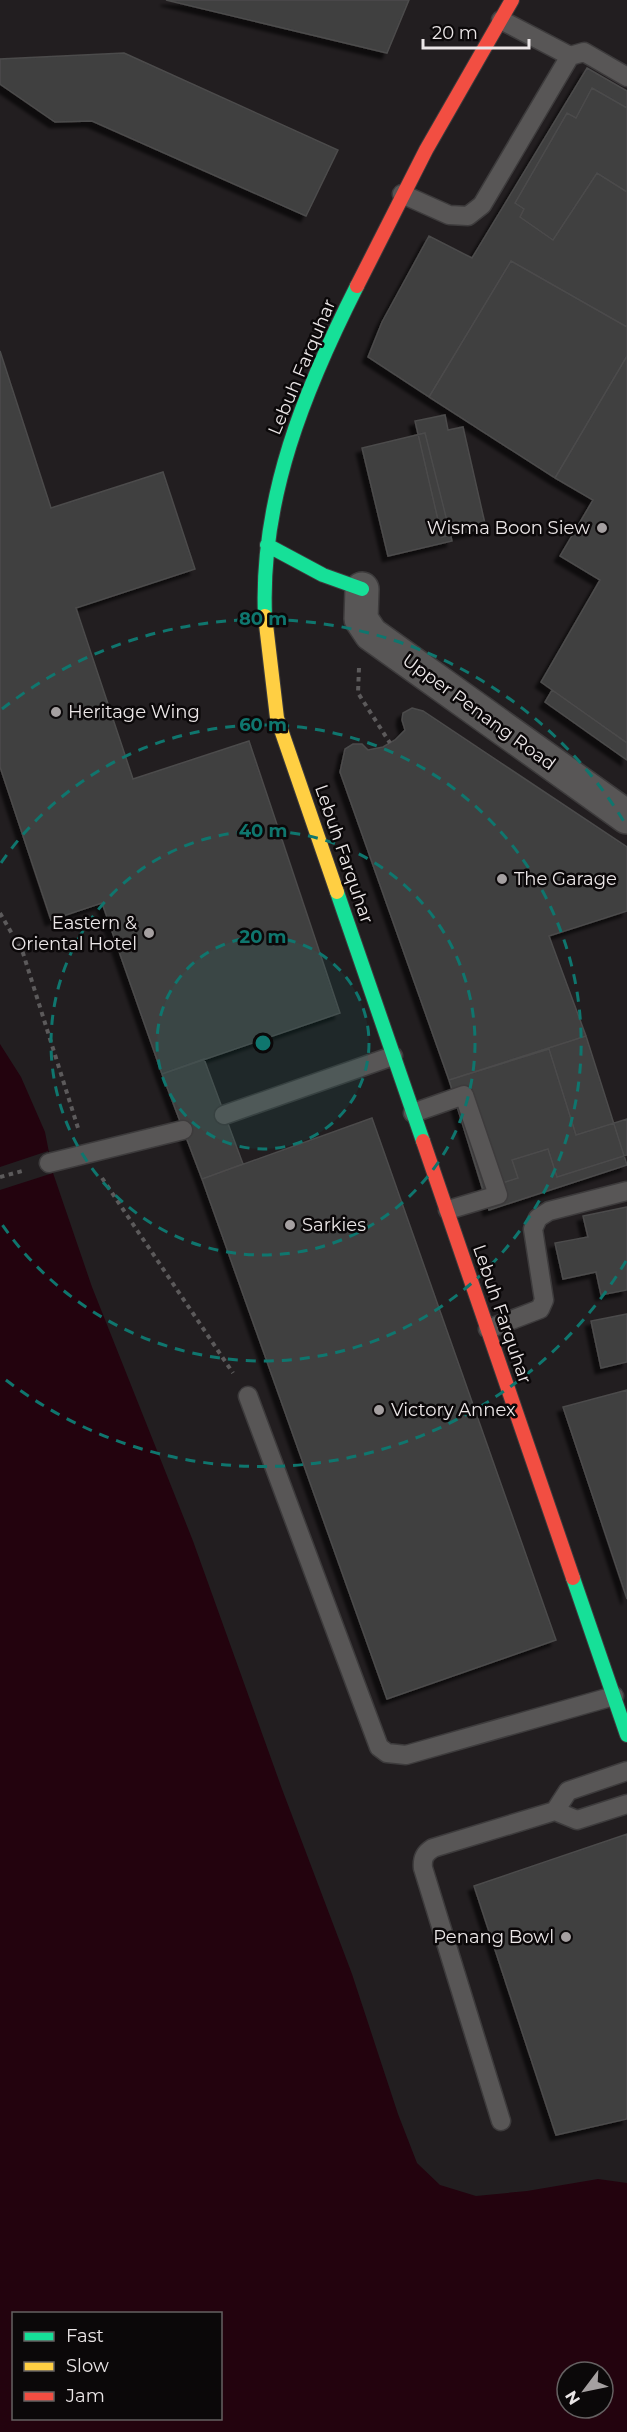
<svg xmlns="http://www.w3.org/2000/svg" width="627" height="2432" font-family="Montserrat,sans-serif">
  <defs>
    <filter id="shadow"><feDropShadow dx="-5.5" dy="5.5" stdDeviation="1.5" flood-color="#0009"/></filter>
  </defs>
  <rect width="100%" height="100%" fill="#221e20"/>
  <path fill="#23030e" fill-rule="evenodd" d="M0 1044 21 1077 45 1132 53 1173 92 1287 193 1541 282 1789 352 1974 398 2114 417 2163 440 2185 476 2196 527 2191 598 2179 627 2183V2432H0ZM14 2314H220V2418H14ZM567 2372H603V2408H567Z"/>
  <path fill="#221e20" d="M48 1151 53 1173 0 1190V1167Z"/>
  <path fill="#3f3f40" stroke="#4c4b4b" stroke-width="1.5" filter="url(#shadow)" d="M166 0H409L387 53Z
    M124 53 338 150 306 216 92 121 55 122 0 84V59Z
    M587 68 627 91V108L592 88 576 118 567 113 515 203 524 209 520 217 553 240 597 173 627 192V327L511 261 429 397 368 357 382 322 429 236 472 258Z
    M592 88 627 108V192L597 173 553 240 520 217 524 209 515 203 567 113 576 118Z
    M511 261 627 327V356L555 478 429 397Z
    M0 351 51 508 163 472 195 569 76 608 133 779 249 741 340 1013 162 1074 102 903 51 920 0 767Z
    M627 356V743L541 682 600 580 560 556 593 500 555 478Z
    M445 415 448 430 463 427 486 528 442 537 415 421Z
    M425 433 452 541 388 556 362 448Z
    M552 690 627 743V760L545 702Z
    M412 708 423 711 627 847V911L549 936 586 1036 449 1080 340 772 345 749 353 744H362L368 750 383 747 395 740 405 730 402 720 403 713Z
    M586 1036 627 1165 489 1210 449 1080Z
    M549 1049 576 1135 627 1119V1155L557 1177 548 1149 512 1160 518 1178 483 1189 449 1080Z
    M204 1059 243 1164 202 1179 162 1074Z
    M372 1118 556 1640 387 1699 202 1179Z
    M627 1207V1290L601 1295 596 1272 563 1279 555 1243 588 1237 583 1216Z
    M627 1314V1362L601 1368 591 1321Z
    M627 1390V1599L563 1407Z
    M627 1834V2119L556 2135 474 1886Z"/>
  <g fill="none" stroke-linecap="round" stroke-linejoin="round">
    <defs>
      <path id="lane" d="M501 20 570 56
        M402 194 449 215 468 216 482 205 570 56 584 52 627 77
        M413 1113 464 1095 498 1195 448 1210
        M224 1115 393 1056
        M49 1163 183 1130
        M488 1329 540 1309 544 1300 533 1229 538 1218 549 1211 627 1191
        M248 1396 379 1747 387 1753 406 1755 614 1696
        M555 1811 577 1820 627 1804
        M501 2121 423 1868C422 1858 425 1853 433 1848L555 1811 568 1791 627 1771"/>
      <path id="street" d="M362 589 361 619 371 634 627 817"/>
      <path id="fast" d="M267 545 323 575 362 589
        M265 616C260 498 305 389 357 286
        M337 892 423 1141
        M573 1578 627 1735"/>
      <path id="slow" d="M265 616 277 718 337 892"/>
      <path id="jam" d="M357 286 426 150 512 0
        M423 1141 573 1578"/>
    </defs>
    <use href="#lane" stroke="#3d3b3c" stroke-width="21"/>
    <use href="#street" stroke="#3d3b3c" stroke-width="36"/>
    <use href="#fast" stroke="#3d3b3c" stroke-width="16"/>
    <use href="#slow" stroke="#3d3b3c" stroke-width="16"/>
    <use href="#jam" stroke="#3d3b3c" stroke-width="16"/>
    <path stroke="#5c5a5b" stroke-width="4" stroke-dasharray="4.5 4.5" stroke-linecap="butt" d="M359 668 358 693 390 743
      M0 913 23 953 78 1128
      M0 1177 26 1170
      M102 1178 233 1373"/>
    <use href="#lane" stroke="#585656" stroke-width="18"/>
    <use href="#street" stroke="#585656" stroke-width="33"/>
    <use href="#fast" stroke="#16e098" stroke-width="14"/>
    <use href="#slow" stroke="#ffcf43" stroke-width="14"/>
    <use href="#jam" stroke="#f24e42" stroke-width="14"/>
  </g>
  <circle cx="263" cy="1043" r="106" fill="#0f766e" fill-opacity=".12"/>
  <g fill="none" stroke="#0f766e" stroke-width="3" stroke-dasharray="10 8">
    <circle cx="263" cy="1043" r="106"/>
    <circle cx="263" cy="1043" r="212"/>
    <path d="M1 863A318 318 0 1 1 1 1223"/>
    <path d="M626 1261A424 424 0 0 1 2 1377M2 709A424 424 0 0 1 626 825"/>
  </g>
  <g fill="#a5a0a1" stroke="#0b0809" stroke-width="2">
    <circle cx="602" cy="528" r="6"/>
    <circle cx="56" cy="712" r="6"/>
    <circle cx="502" cy="879" r="6"/>
    <circle cx="149" cy="933" r="6"/>
    <circle cx="290" cy="1225" r="6"/>
    <circle cx="379" cy="1410" r="6"/>
    <circle cx="566" cy="1937" r="6"/>
  </g>
  <g text-anchor="middle" dominant-baseline="central" stroke-width="5" stroke-linejoin="round" paint-order="stroke">
    <g font-size="18" fill="#ebe6e7" stroke="#0b0809">
      <text transform="translate(302 367) rotate(-67)">Lebuh Farquhar</text>
      <text transform="translate(479 712) rotate(36)">Upper Penang Road</text>
      <text transform="translate(344 854) rotate(71)">Lebuh Farquhar</text>
      <text transform="translate(502 1314) rotate(71)">Lebuh Farquhar</text>
    </g>
    <g font-size="18" fill="#ebe6e7" stroke="#0b0809" text-anchor="start">
      <text x="590" y="528" text-anchor="end">Wisma Boon Siew</text>
      <text x="68" y="712">Heritage Wing</text>
      <text x="514" y="879">The Garage</text>
      <text x="137" y="923" text-anchor="end">Eastern &amp;<tspan x="137" dy="21">Oriental Hotel</tspan></text>
      <text x="302" y="1225">Sarkies</text>
      <text x="391" y="1410">Victory Annex</text>
      <text x="554" y="1937" text-anchor="end">Penang Bowl</text>
    </g>
  </g>
  <circle cx="263" cy="1043" r="9" fill="#0f766e" stroke="#0b0809" stroke-width="3"/>
  <g font-size="18" text-anchor="middle" font-weight="bold" fill="#0f766e" stroke="#0b0809" stroke-width="5" stroke-linejoin="round" paint-order="stroke">
    <text x="263" y="625">80 m</text>
    <text x="263" y="731">60 m</text>
    <text x="263" y="837">40 m</text>
    <text x="263" y="943">20 m</text>
  </g>
  <rect x="12" y="2312" width="210" height="108" fill="#0b0809" stroke="#656162" stroke-width="1.5"/>
  <rect x="24" y="2332" width="30" height="9" fill="#16e098" stroke="#656162" stroke-width="1.5"/>
  <text x="66" y="2342" font-size="18" fill="#ebe6e7">Fast</text>
  <rect x="24" y="2362" width="30" height="9" fill="#ffcf43" stroke="#656162" stroke-width="1.5"/>
  <text x="66" y="2372" font-size="18" fill="#ebe6e7">Slow</text>
  <rect x="24" y="2392" width="30" height="9" fill="#f24e42" stroke="#656162" stroke-width="1.5"/>
  <text x="66" y="2402" font-size="18" fill="#ebe6e7">Jam</text>
  <g transform="translate(585 2390) rotate(238)"><circle r="28" fill="#0b0809" stroke="#656162" stroke-width="1.5"/>
  <path d="M0-4.5L10 22L0 15L-10 22Z" fill="#a5a0a1"/>
  <text y="-9" font-size="16" font-weight="bold" text-anchor="middle" fill="#ebe6e7">N</text>
  </g>
  <path d="M423 39v9h106v-9" fill="none" stroke="#ebe6e7" stroke-width="3"/>
  <text x="432" y="39" font-size="18" fill="#ebe6e7" stroke="#0b0809" stroke-width="4.5" paint-order="stroke">20 m</text>
</svg>
